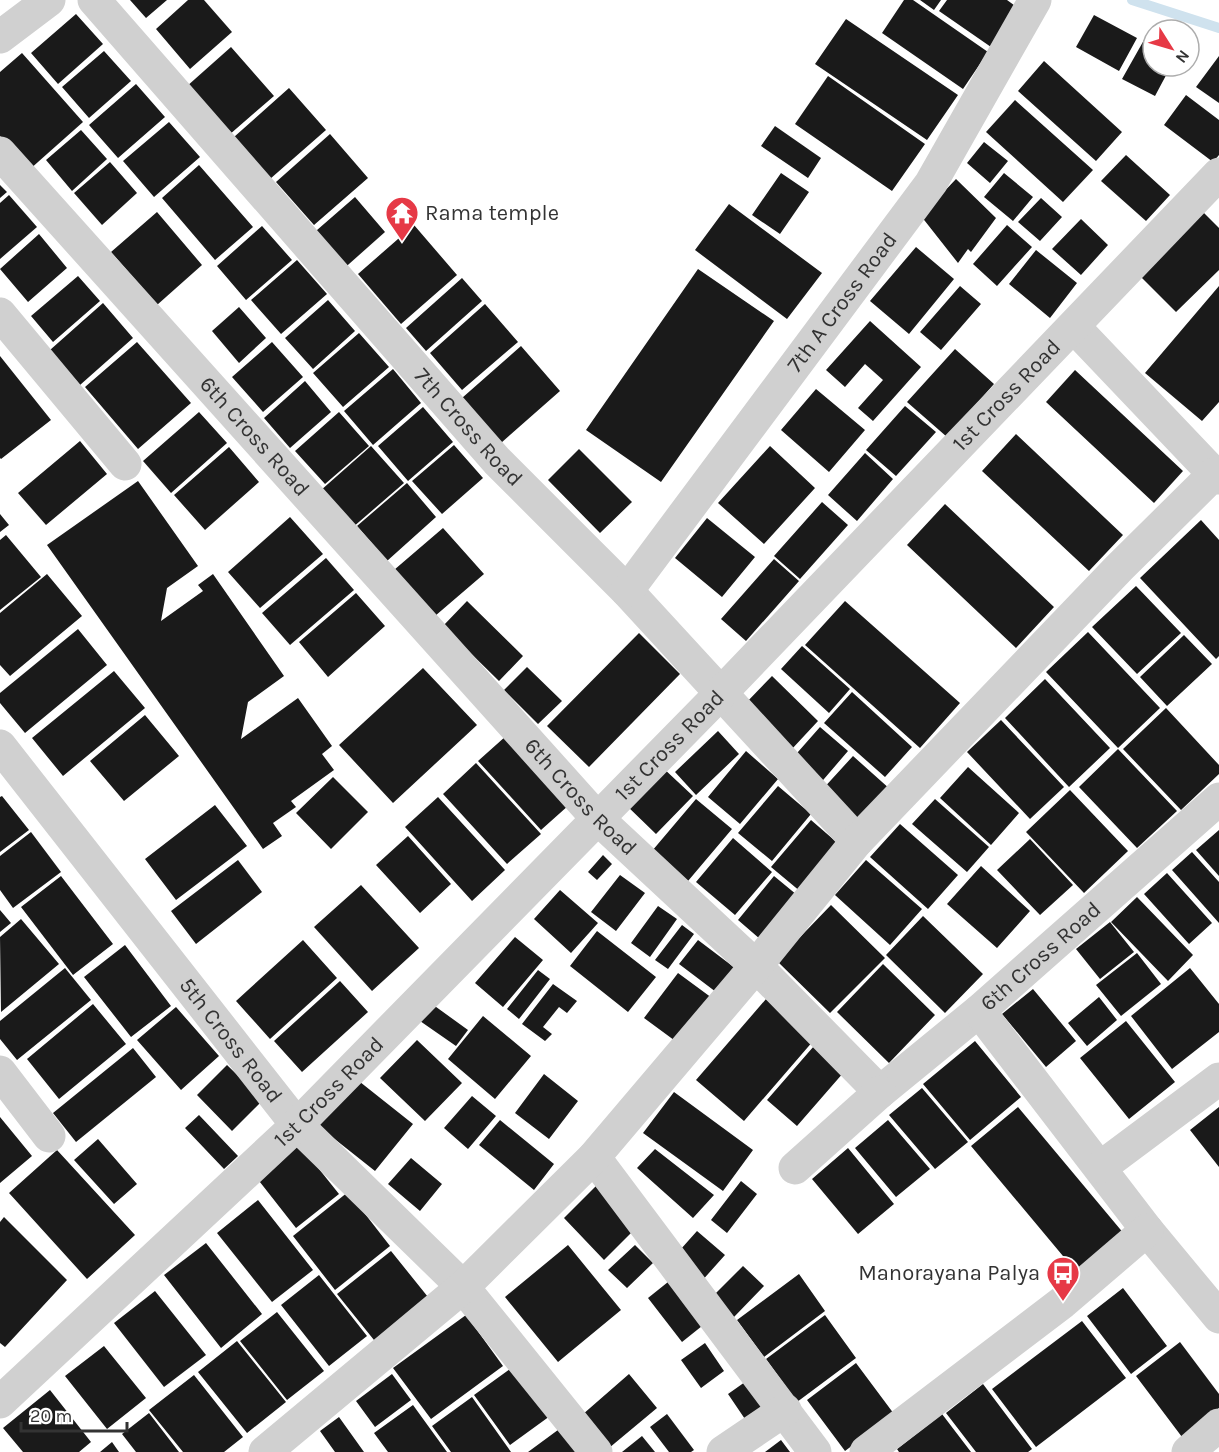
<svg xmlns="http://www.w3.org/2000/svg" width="1219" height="1452" font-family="Karla,sans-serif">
  <rect width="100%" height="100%" fill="#fff"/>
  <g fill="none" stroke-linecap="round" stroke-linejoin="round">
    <path stroke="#cfe2ee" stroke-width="10" d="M1132 0 1219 28"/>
  </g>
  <path fill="#1a1a1a" d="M130 0H167L146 18Z
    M188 0H204L232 32 190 69 156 29Z
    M904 0H913L988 52 963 89 882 33Z
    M920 0H941L934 10Z
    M947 0H1007L1018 8 991 47 939 11Z
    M76 14 103 44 58 84 31 53Z
    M1094 15 1137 38 1119 71 1076 47Z
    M846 19 958 95 927 140 815 64Z
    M1144 40 1153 45V66H1171L1155 96 1122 79Z
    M231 47 274 96 229 135 186 87Z
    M104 51 131 81 89 118 62 87Z
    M22 53 83 122 29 170 0 136V72Z
    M1219 56V103L1196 87Z
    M1044 61 1122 132 1096 161 1018 91Z
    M828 76 925 144 892 191 795 124Z
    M136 84 165 117 118 158 89 125Z
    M289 88 326 130 270 179 234 137Z
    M1186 95 1219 120V155L1213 162 1164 125Z
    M1015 100 1093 170 1063 202 986 132Z
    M169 122 200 157 154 197 123 161Z
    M775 126 821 158 808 178 761 146Z
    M81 130 107 159 72 191 46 160Z
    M330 134 368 178 314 225 276 182Z
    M984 142 1008 161 990 183 967 163Z
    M1126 155 1170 195 1146 221 1101 181Z
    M110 162 137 193 102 225 74 193Z
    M199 165 253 227 215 260 162 198Z
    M781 173 809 192 780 234 752 215Z
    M1004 173 1033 197 1013 221 984 197Z
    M956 179 996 218 971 252 968 249 958 263 921 216Z
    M0 185 7 192 0 198Z
    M9 195 37 227 0 259V203Z
    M355 197 385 232 340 272 309 237Z
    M1041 198 1062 217 1040 241 1018 222Z
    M729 204 822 273 787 319 695 250Z
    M1202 211 1219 228V270L1176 312 1138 274Z
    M157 212 202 265 157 305 111 252Z
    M1081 219 1108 245 1081 275 1052 249Z
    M414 225 457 275 401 324 358 274Z
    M1007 225 1032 247 997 286 973 264Z
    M262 226 292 260 246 300 217 266Z
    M39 234 67 268 28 302 0 269Z
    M916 247 954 279 909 334 870 301Z
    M1036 250 1077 283 1050 318 1009 284Z
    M297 260 327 294 281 334 251 300Z
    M698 269 774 321 661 482 586 430Z
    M78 276 100 301 53 342 31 316Z
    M462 278 482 301 426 351 406 328Z
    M960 286 981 304 941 350 920 332Z
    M1219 286V402L1202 421 1145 373Z
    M328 300 355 331 313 369 285 338Z
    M103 303 133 338 80 385 50 350Z
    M485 304 518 342 462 390 430 353Z
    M239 307 266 338 239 363 212 331Z
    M870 321 921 367 873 421 858 408 883 380 865 364 845 387 826 370Z
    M359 333 389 367 343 407 313 373Z
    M137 342 191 403 138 449 85 387Z
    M272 342 303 377 263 412 232 377Z
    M521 346 560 391 501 443 462 398Z
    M955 349 994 384 947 437 907 402Z
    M0 356 51 420 1 459 0 458Z
    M393 369 421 403 373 445 344 411Z
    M1075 370 1183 471 1154 503 1046 402Z
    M305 381 331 412 290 448 264 418Z
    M816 389 865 430 829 472 781 430Z
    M905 406 936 432 896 476 866 450Z
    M423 407 453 442 408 481 378 446Z
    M199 412 227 443 171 493 143 461Z
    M339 412 369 446 325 484 295 451Z
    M1016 434 1123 535 1089 571 982 471Z
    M80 441 107 474 46 525 18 493Z
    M454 445 483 478 442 514 412 481Z
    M371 446 404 483 352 528 320 491Z
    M770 446 815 488 764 544 718 503Z
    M229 447 259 482 205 530 174 495Z
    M579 449 632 502 600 533 548 480Z
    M865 453 893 479 857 521 828 495Z
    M138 481 198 566 167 588 161 621 203 591 198 585 213 574 284 676 248 702 241 739 298 698 332 746 322 754 334 770 291 801 296 807 273 823 282 836 263 849 47 545Z
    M407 483 436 517 387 561 357 526Z
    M822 502 848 525 800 579 774 556Z
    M945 504 1054 607 1016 648 907 545Z
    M0 514 9 525 0 532Z
    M290 517 323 554 260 608 228 572Z
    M707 518 755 557 722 597 675 558Z
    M1201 520 1219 540V656L1216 659 1140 578Z
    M443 528 484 574 435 616 394 570Z
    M6 535 41 577 0 610V540Z
    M326 558 354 590 290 645 262 613Z
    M774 559 799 581 746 641 721 619Z
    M47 574 82 616 10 676 0 665V613Z
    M1136 586 1181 633 1137 674 1092 627Z
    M356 593 385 626 328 677 299 642Z
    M467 601 523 656 499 681 443 626Z
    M845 601 960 703 920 748 805 645Z
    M78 629 107 665 25 733 0 703V693Z
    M1088 632 1160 708 1118 748 1046 672Z
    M639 633 680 674 589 767 547 726Z
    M1184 635 1212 664 1167 706 1140 677Z
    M802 646 850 689 829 713 781 669Z
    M527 667 562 701 538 724 504 690Z
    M423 668 477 725 393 803 339 745Z
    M114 671 145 708 63 776 32 738Z
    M772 676 818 721 791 750 744 705Z
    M1045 679 1110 748 1069 787 1005 718Z
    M852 692 912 747 885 777 824 723Z
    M1166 708 1219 765V774L1181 810 1123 749Z
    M145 715 179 756 124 801 90 761Z
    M1001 720 1064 787 1030 819 967 752Z
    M820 727 848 751 818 786 790 761Z
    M718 731 739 754 696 795 675 772Z
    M506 736 569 805 541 830 478 761Z
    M1118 749 1177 811 1137 848 1079 787Z
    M746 751 778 779 740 824 708 797Z
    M853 756 891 790 859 826 821 791Z
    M476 763 541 834 507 864 443 794Z
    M662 767 693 796 656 834 625 804Z
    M968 767 1019 813 991 845 940 798Z
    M333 777 368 812 331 849 296 813Z
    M778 786 811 814 772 861 738 833Z
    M1070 790 1128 851 1084 893 1026 832Z
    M2 796 29 830 0 852V797Z
    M438 797 505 870 472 901 405 827Z
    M696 799 732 829 688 881 652 851Z
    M935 799 989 847 967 872 912 824Z
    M215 805 247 846 176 900 145 859Z
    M811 820 841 846 801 892 771 867Z
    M900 824 958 875 928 909 870 857Z
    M1219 830V876L1196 850Z
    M31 832 61 872 13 908 0 890V856Z
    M408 836 451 884 420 913 376 865Z
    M733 838 772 872 735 915 696 882Z
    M1030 839 1073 885 1040 915 997 870Z
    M1192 852 1219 882V923L1172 870Z
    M603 855 612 864 597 880 588 872Z
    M238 860 262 892 196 944 171 911Z
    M866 860 922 909 890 945 835 895Z
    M981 866 1030 911 997 948 947 904Z
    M1167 873 1212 923 1189 944 1144 894Z
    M620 875 645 893 616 931 591 912Z
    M61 876 113 944 73 975 21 907Z
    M774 876 797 895 760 939 738 920Z
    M361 885 419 948 372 991 314 927Z
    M560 890 598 923 571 953 534 919Z
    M1137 897 1193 955 1168 981 1111 922Z
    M831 905 885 958 830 1013 777 961Z
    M658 906 677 919 650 957 631 943Z
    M0 910 11 923 0 932Z
    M923 916 983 974 945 1013 886 955Z
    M21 919 59 964 1 1012 0 937Z
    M1110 922 1134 952 1100 979 1076 949Z
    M682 925 694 934 668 969 655 960Z
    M597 931 656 977 628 1012 570 966Z
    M515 937 543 960 503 1007 475 983Z
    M303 940 337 978 270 1039 236 1001Z
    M698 940 735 968 716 992 679 964Z
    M125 945 171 1006 131 1037 84 977Z
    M1137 953 1161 984 1121 1016 1096 985Z
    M883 964 935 1015 889 1063 837 1012Z
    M65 968 91 1000 17 1060 0 1039V1021Z
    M1190 968 1219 1004V1032L1172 1069 1131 1016Z
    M538 970 550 979 519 1019 507 1009Z
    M678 973 712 998 678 1043 644 1018Z
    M340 981 368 1012 302 1072 274 1041Z
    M553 984 577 1001 567 1013 559 1007 543 1027 552 1034 545 1041 522 1024Z
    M1033 989 1076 1041 1046 1067 1002 1014Z
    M1099 997 1117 1020 1087 1046 1068 1023Z
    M766 999 814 1040 744 1121 696 1080Z
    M93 1004 126 1044 59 1099 27 1059Z
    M432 1004 468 1030 456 1046 420 1021Z
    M176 1007 219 1056 181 1090 137 1040Z
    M483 1016 531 1056 495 1099 448 1059Z
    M1126 1021 1175 1082 1129 1119 1080 1058Z
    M417 1040 462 1083 425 1121 380 1078Z
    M975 1041 1021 1097 970 1140 923 1084Z
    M814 1046 844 1072 797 1126 767 1100Z
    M133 1048 156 1077 76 1142 53 1113Z
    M227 1065 263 1100 232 1131 197 1095Z
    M544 1074 578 1101 549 1139 515 1113Z
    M355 1078 413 1124 375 1171 317 1125Z
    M922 1088 968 1142 935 1169 889 1115Z
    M674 1092 753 1150 723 1191 643 1133Z
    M472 1096 496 1116 468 1149 444 1128Z
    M1018 1107 1125 1235 1078 1274 971 1146Z
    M1219 1107V1167L1190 1130Z
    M199 1115 238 1156 224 1169 185 1128Z
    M0 1117 32 1156 0 1183Z
    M500 1120 554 1164 534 1190 479 1145Z
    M888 1120 930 1169 896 1197 855 1148Z
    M98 1139 137 1184 114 1204 74 1160Z
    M299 1144 339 1194 296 1228 256 1177Z
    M848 1148 894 1204 858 1234 812 1179Z
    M655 1149 714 1195 693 1218 637 1168Z
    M57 1150 135 1235 87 1279 9 1193Z
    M411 1158 442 1184 420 1211 388 1184Z
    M741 1181 757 1194 727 1233 711 1220Z
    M596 1186 636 1228 604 1260 564 1218Z
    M348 1192 390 1246 335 1290 293 1236Z
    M258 1200 313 1270 272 1302 217 1233Z
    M4 1217 67 1280 5 1347 0 1343V1222Z
    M697 1231 725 1255 700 1283 672 1259Z
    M206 1243 262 1314 221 1348 164 1275Z
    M568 1245 621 1310 558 1362 505 1297Z
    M635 1245 653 1263 627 1288 608 1270Z
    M391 1251 432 1302 378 1345 337 1294Z
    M743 1266 764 1286 733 1318 712 1297Z
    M799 1274 825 1311 764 1357 737 1320Z
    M319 1275 367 1336 329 1366 281 1305Z
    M668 1282 702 1326 682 1342 648 1298Z
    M1123 1288 1167 1346 1131 1374 1087 1316Z
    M155 1291 206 1355 164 1387 114 1323Z
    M277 1312 324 1371 287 1400 240 1341Z
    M466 1315 503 1366 431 1419 393 1368Z
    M825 1315 856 1358 797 1402 766 1359Z
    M1082 1321 1126 1378 1036 1447 992 1389Z
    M237 1341 286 1402 247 1433 198 1372Z
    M1180 1342 1219 1394V1408L1182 1437 1136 1376Z
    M705 1343 724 1371 701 1388 681 1360Z
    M104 1346 146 1398 107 1429 65 1376Z
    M856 1363 894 1414 845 1451 807 1400Z
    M514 1366 550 1416 510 1445 474 1395Z
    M392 1374 411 1400 375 1427 356 1401Z
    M629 1374 657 1408 609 1448 582 1415Z
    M194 1375 243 1437 224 1452H183L149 1410Z
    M745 1382 766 1414 749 1425 728 1394Z
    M983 1384 1032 1449 1028 1452H976L946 1413Z
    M50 1390 91 1442 79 1452H23L3 1428Z
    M472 1397 511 1452H451L432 1426Z
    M413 1405 447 1452H388L374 1433Z
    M149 1413 179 1452H136L122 1434Z
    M667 1414 694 1450 691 1452H669L650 1427Z
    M942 1414 971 1452H899L897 1449Z
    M339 1417 364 1452H335L320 1431Z
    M562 1427 581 1452H528Z
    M642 1436 655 1452H622Z
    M781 1440 790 1452H765Z
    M112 1442 119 1452H100Z"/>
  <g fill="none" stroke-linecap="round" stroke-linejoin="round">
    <g stroke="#d0d0d0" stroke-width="33">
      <path id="s1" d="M94 0 497 461 627 591 857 841"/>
      <path d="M0 37 49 0"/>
      <path id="s2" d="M0 153 597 818 756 966 880 1092 979 1011 1219 799"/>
      <path d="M0 314 125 464"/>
      <path d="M1074 327 1214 474"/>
      <path id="s3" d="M627 591 931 183 1035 0"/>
      <path id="s4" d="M0 746 297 1125 463 1287 596 1452"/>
      <path d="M979 1011 1147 1230 1219 1317"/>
      <path d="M0 1072 49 1136"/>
      <path d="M594 1157 815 1452"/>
      <path d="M1101 1167 1219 1079"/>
      <path d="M795 1168 880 1092"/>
      <path id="s5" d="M0 1402 297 1125 721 693 1219 174"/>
      <path d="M265 1452 463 1287 594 1157 756 966 857 841 1119 568 1214 474 1219 478"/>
      <path d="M723 1452 785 1410"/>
      <path d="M866 1452 1063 1302 1147 1230"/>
      <path d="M1188 1452 1219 1425"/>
    </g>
  </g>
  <defs>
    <symbol id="temple-pin" viewBox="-11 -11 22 30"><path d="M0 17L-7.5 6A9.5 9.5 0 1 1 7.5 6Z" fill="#e63946" stroke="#fff"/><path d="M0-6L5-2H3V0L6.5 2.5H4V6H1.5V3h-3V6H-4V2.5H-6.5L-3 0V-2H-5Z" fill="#fff"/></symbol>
    <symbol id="bus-pin" viewBox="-11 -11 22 30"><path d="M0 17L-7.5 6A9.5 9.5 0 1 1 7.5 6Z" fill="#e63946" stroke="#fff"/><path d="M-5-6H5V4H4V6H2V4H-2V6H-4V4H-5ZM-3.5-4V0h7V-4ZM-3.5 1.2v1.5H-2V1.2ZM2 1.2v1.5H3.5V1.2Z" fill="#fff"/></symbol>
  </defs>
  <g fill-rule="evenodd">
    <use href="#temple-pin" x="383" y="194" width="38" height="52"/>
    <use href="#bus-pin" x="1044" y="1254" width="38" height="52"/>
  </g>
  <g text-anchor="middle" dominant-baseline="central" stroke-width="6" stroke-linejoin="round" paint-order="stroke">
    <g font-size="22" fill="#333" stroke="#fff" text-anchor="start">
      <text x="425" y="213">Rama temple</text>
      <text x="1040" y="1273" text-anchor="end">Manorayana Palya</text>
    </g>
    <g font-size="22" fill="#333" stroke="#fff">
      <text stroke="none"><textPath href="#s3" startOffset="360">7th A Cross Road</textPath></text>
      <text stroke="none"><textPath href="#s5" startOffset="1424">1st Cross Road</textPath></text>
      <text stroke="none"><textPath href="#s1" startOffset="568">7th Cross Road</textPath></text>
      <text stroke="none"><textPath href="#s2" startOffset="381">6th Cross Road</textPath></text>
      <text stroke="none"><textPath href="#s5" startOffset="938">1st Cross Road</textPath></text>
      <text stroke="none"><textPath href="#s2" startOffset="867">6th Cross Road</textPath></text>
      <text stroke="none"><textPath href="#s2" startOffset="1498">6th Cross Road</textPath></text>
      <text stroke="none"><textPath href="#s4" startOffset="374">5th Cross Road</textPath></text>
      <text stroke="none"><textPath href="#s5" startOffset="452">1st Cross Road</textPath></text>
    </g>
  </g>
  <g transform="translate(1171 48) rotate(127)"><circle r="28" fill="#ffffff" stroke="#adadad" stroke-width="1.5"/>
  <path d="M0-4.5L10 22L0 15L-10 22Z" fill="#e63946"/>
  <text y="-9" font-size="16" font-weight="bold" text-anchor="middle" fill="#333333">N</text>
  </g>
  <path d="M21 1422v9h106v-9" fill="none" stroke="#333333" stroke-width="3"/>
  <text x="30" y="1422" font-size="18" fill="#333333" stroke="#ffffff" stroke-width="4.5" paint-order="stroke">20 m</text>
</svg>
